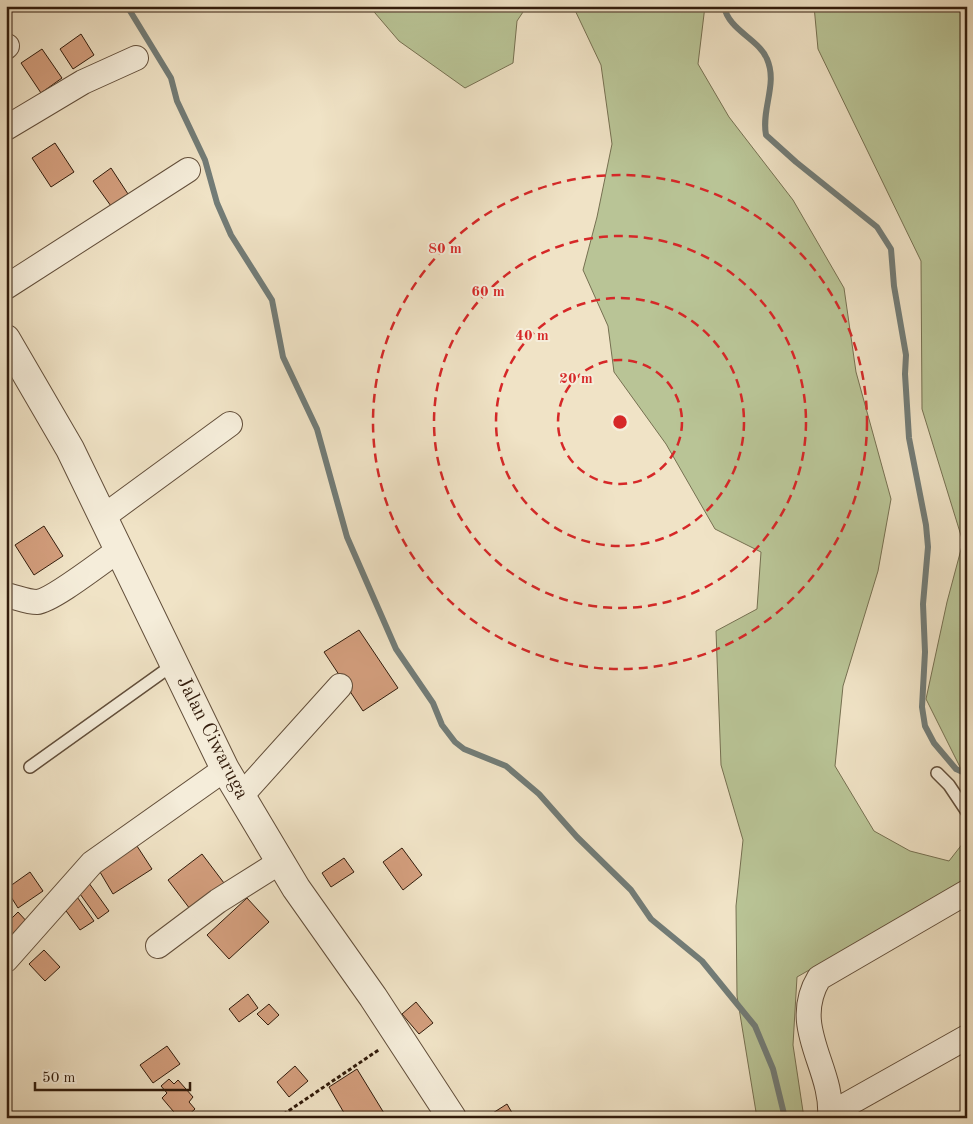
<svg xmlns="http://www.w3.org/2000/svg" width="973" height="1124" font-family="'Old Standard TT',serif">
  <rect width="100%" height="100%" fill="#f0e3c6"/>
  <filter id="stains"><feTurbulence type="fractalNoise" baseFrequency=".004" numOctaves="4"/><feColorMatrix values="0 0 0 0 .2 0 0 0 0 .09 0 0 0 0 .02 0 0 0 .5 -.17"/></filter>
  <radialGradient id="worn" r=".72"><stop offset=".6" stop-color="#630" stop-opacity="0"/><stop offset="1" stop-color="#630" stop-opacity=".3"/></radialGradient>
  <path fill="#b9c496" stroke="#767051" d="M369 6H527L517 21 513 63 465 88 399 41Z
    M573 6H705L698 64 729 117 793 200 844 288 856 372 891 499 878 571 843 686 835 766 874 831 910 851 949 861 967 838V880L797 977 793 1045 804 1118H757L737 996 736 906 743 840 721 765 716 631 757 609 761 552 715 529 666 444 614 372 608 326 583 270 597 217 612 144 601 65Z
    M814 6H967V781L926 699 947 602 963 542 922 409 921 261 818 49Z"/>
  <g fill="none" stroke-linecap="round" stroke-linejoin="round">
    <path stroke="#727c77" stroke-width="6" d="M127 6 171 78 177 101 205 160 217 203 231 235 272 300 283 357 317 429 347 537 396 649 433 703 442 725 455 742 464 749 506 766 539 794 577 837 631 890 651 919 702 961 755 1026 773 1069 785 1118
      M724 6C728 30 759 39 767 59 778 84 761 109 766 135L796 162 877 227 891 249 894 286 906 355 905 374 909 438 926 525 928 547 923 604 925 652 922 707 925 726 934 743 956 769 967 774"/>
  </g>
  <path fill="#d39e7d" stroke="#321c0c" d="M81 34 94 55 73 69 60 49Z
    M42 49 62 78 41 93 21 63Z
    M55 143 74 172 51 187 32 158Z
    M111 168 128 194 111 206 93 181Z
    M44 526 63 556 34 575 15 545Z
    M359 630 398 688 363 711 324 652Z
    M135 843 152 869 113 894 97 867Z
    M402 848 422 875 403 890 383 862Z
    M202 854 224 883 190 909 168 880Z
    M344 858 354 872 331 887 322 873Z
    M30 872 43 891 18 908 6 889Z
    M86 879 109 911 98 919 75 887Z
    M75 894 94 921 80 930 61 904Z
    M247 898 269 922 229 959 207 935Z
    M18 912 30 925 6 945V924Z
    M44 950 60 967 45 981 29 964Z
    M248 994 258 1008 239 1022 229 1009Z
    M416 1002 433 1023 419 1034 402 1014Z
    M269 1004 279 1015 268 1025 257 1014Z
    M167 1046 180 1064 153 1083 140 1065Z
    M295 1066 308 1081 289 1097 277 1082Z
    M357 1069 387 1118H347L329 1087Z
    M169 1079 174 1084 178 1080 193 1097 189 1102 195 1109 185 1118H179L162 1098 167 1093 161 1086Z
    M507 1104 515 1118H485Z"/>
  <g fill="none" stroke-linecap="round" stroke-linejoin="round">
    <defs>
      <path id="service" d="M30 767 174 664
        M937 773 949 785 967 812"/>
      <path id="minor" d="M6 47 7 46
        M6 128 83 82 136 58
        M6 287 188 170
        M103 517 230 424
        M6 595C16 597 27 602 37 602 52 601 104 560 119 550
        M241 796 340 686
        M158 946 218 901 280 862
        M6 960 92 863 225 769
        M830 1114 967 1037
        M830 1118C834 1067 789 1028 819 978L967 892"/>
      <path id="tertiary" d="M6 339 70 449 225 769 296 888 373 997 452 1118"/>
    </defs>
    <use href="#service" stroke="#624e3a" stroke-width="14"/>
    <use href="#minor" stroke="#624e3a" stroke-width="26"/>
    <use href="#tertiary" stroke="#624e3a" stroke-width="30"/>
    <path stroke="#321c0c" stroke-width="3" stroke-dasharray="4 2.5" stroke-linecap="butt" d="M278 1118 380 1049"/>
    <use href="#service" stroke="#f5edda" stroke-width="11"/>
    <use href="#minor" stroke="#f5edda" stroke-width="24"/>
    <use href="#tertiary" stroke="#f5edda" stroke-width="28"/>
  </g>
  <g fill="none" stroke="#d62828" stroke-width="2.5" stroke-dasharray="9 6">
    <circle cx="620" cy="422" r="62"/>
    <circle cx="620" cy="422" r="124"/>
    <circle cx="620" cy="422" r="186"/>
    <circle cx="620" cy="422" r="247"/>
  </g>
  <g text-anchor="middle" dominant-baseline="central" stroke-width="4" stroke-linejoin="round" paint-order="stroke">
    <g font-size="20" fill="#321c0c" stroke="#f5edda">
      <text transform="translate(212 738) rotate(63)">Jalan Ciwaruga</text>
    </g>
  </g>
  <circle cx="620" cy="422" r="8" fill="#d62828" stroke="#f5edda" stroke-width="2.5"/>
  <g font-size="15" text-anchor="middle" font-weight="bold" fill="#d62828" stroke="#f5edda" stroke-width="4" stroke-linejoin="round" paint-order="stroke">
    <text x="445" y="253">80 m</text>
    <text x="488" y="296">60 m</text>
    <text x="532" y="340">40 m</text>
    <text x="576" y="383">20 m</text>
  </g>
  <rect width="973" height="1124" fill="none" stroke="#f0e3c6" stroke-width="25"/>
  <rect x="8" y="8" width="958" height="1109" fill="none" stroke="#321c0c" stroke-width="2.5"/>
  <rect x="12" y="12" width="948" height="1099" fill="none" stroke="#321c0c"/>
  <path d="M35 1082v8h155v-8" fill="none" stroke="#321c0c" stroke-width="2.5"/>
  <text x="42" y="1082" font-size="15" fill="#321c0c" stroke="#f5edda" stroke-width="4" paint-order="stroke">50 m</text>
  <rect width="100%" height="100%" filter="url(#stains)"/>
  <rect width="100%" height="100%" fill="url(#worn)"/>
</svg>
